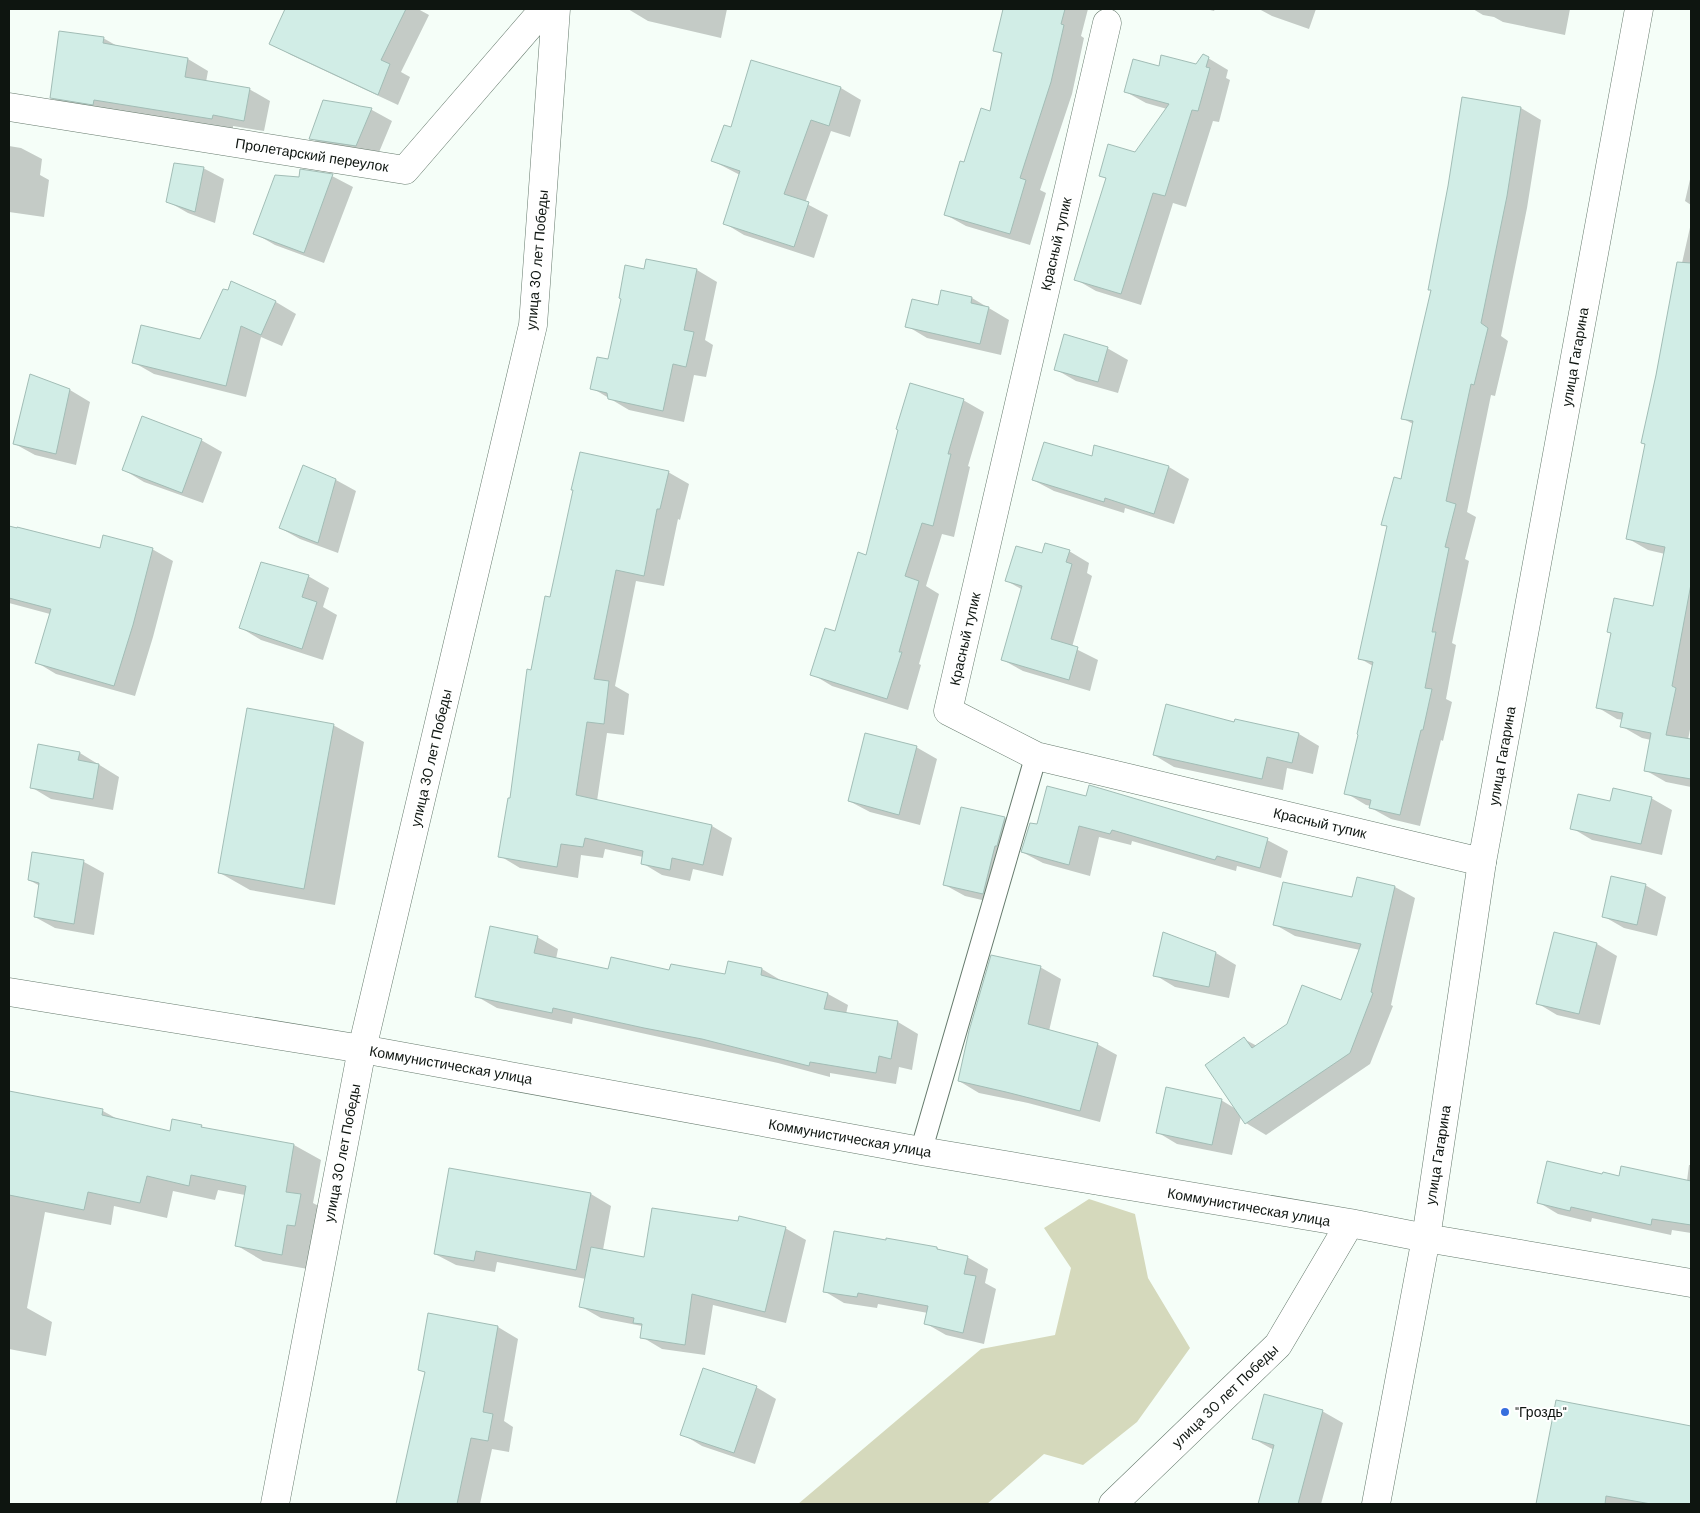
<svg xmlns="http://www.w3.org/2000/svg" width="1700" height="1513" font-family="'DM Sans',sans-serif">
  <rect width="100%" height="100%" fill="#f5fef8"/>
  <path fill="#d5d9bc" d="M1089 1199 1135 1214 1148 1278 1190 1348 1137 1422 1083 1465 1044 1454 987 1504H798L981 1349 1055 1335 1071 1268 1044 1228Z"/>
  <path fill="#0003" d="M286 9H309L321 14 323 9H418L429 15 401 72 410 77 398 105 291 55 270 43Z
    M628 9H727L721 38 648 21Z
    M1004 9H1088L1081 36 1084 38 1072 94 1040 190 1046 193 1030 245 966 226 946 215 965 163 991 112 1003 55 995 50Z
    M1206 9H1215L1214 11Z
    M1259 9H1316L1309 29 1272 16Z
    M1473 9H1570L1565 35 1503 22 1494 17 1483 15Z
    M103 38 119 47 188 59 208 71 206 82 249 89 270 101 264 131 233 126V130L71 109 51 97Z
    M1208 58 1228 70 1226 78 1230 80 1219 122 1213 121 1186 207 1173 203 1141 305 1096 291 1075 279 1107 179 1100 175 1135 154 1167 109 1146 103 1126 92 1160 68 1197 66Z
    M751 61 841 88 861 100 850 137 831 131 805 203 828 215 814 258 744 235 724 223 740 175 713 161 732 129Z
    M1463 98 1521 108 1541 120 1527 208 1501 336 1508 341 1495 396 1491 395 1467 512 1476 517 1465 559 1469 561 1452 643 1456 645 1446 699 1452 702 1443 741 1441 740 1420 826 1391 819 1371 808V806L1366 805 1346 793 1373 666 1359 658 1389 527 1383 524 1401 480 1413 424 1402 418 1433 291Z
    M324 102 372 110 392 121 377 157 331 150 311 138Z
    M9 146 21 148 42 159 40 175 49 180 44 217 9 212Z
    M203 168 224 179 215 223 188 213 167 201Z
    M1691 175V205L1685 201Z
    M332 176 353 187 324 263 275 245 254 233 300 179Z
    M1691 223V724L1688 740 1691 741V787L1666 782 1645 770 1651 740 1642 738 1621 726 1623 720 1617 719 1597 707 1654 607 1665 554 1648 550 1627 538 1646 445 1642 443 1671 303H1673Z
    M647 260 697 270 717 282 705 340 713 345 706 377 694 375 684 422 629 410 592 388 608 361 645 271Z
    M232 283 276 302 296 314 282 346 261 337 246 397 154 374 133 362 201 341Z
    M972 298 1009 320 1001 355 927 338 907 326 939 307Z
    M1107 348 1128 360 1118 393 1076 381 1055 369Z
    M31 376 70 390 90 402 76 465 35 455 15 444Z
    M963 400 984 412 968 466 970 467 954 537 942 534 926 586 939 594 919 664 921 665 908 710 832 686 812 674 835 633 867 556Z
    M201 440 222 452 203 503 144 482 124 470Z
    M1092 457 1142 458 1169 467 1189 479 1174 524 1125 508 1124 513 1054 491 1033 480Z
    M668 472 689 484 680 520 678 519 664 586 636 581 615 686 629 694 624 735 607 733 597 801 712 826 732 838 723 876 693 869 690 881 662 875 642 863 643 857 605 849 603 858 581 855 578 878 520 868 500 856 511 800 532 671 551 599Z
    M336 480 356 491 338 553 300 539 280 528Z
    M9 527 121 557 152 549 173 561 153 637 135 696 56 674 36 662 50 614 9 603Z
    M1069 551 1089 563 1087 573 1092 576 1072 647 1098 660 1090 691 1023 671 1003 660 1023 590 1007 581Z
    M308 576 329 588 323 607 337 615 323 660 261 640 241 628Z
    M1235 724 1299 734 1319 746 1313 774 1287 768 1283 790 1174 767 1154 755Z
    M333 725 364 742 335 905 250 890 220 873Z
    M916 747 937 759 920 825 870 812 849 801Z
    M80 753 119 777 113 810 51 799 31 787Z
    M1048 788 1267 840 1288 851 1281 878 1237 866 1236 871 1132 841 1131 845 1099 837 1090 876 1043 863 1022 852 1038 826Z
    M1651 798 1672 810 1662 855 1592 840 1572 828 1611 803Z
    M962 809 1005 818 1025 830 1003 905 965 896 945 885Z
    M84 862 104 873 94 935 55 928 35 917 40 886 29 880Z
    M1645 885 1666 897 1657 936 1624 928 1603 916Z
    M1395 887 1415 898 1391 1005 1393 1006 1370 1064 1266 1135 1246 1123 1241 1116 1232 1155 1177 1144 1157 1132 1221 1100 1236 1109 1244 1039 1257 1046 1341 1002 1360 950 1295 936 1274 924 1353 898Z
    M1163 933 1216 953 1236 965 1229 998 1175 987 1155 975Z
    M1555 934 1597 944 1617 956 1600 1025 1557 1015 1537 1003Z
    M537 937 558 949 556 959 609 970 726 976 762 969 782 981 828 994 848 1005 846 1014 898 1022 918 1034 912 1070 899 1067 896 1084 830 1073V1077L778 1063 573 1018 572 1024 497 1008 476 996Z
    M1040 967 1061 979 1049 1031 1097 1044 1117 1055 1100 1122 1028 1103 979 1093 959 1081Z
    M9 1092 103 1111 121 1121 171 1132 201 1126 206 1129 294 1145 321 1160 313 1203 328 1211 308 1269 263 1261 236 1245 245 1195 218 1190 215 1200 173 1191 167 1218 114 1206 111 1225 45 1212 27 1308 52 1322 46 1356 9 1349Z
    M1689 1165H1691V1233L1672 1230 1671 1235 1592 1218 1591 1222 1558 1214 1538 1202 1603 1176 1687 1181Z
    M450 1170 591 1194 611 1206 603 1250 645 1258 738 1223 785 1228 806 1240 786 1323 713 1305 705 1355 662 1349 642 1337V1326L601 1318 580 1306 586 1279 497 1262 495 1272 456 1265 435 1254Z
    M937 1248 942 1252 967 1257 988 1269 985 1283 996 1289 984 1344 946 1335 925 1323 928 1313 878 1304 877 1308 844 1303 824 1291Z
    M429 1315 498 1327 518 1339 504 1421 513 1427 509 1452 492 1449 480 1504H398L426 1373 420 1370Z
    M756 1387 776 1399 755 1464 702 1446 682 1434Z
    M1557 1401 1691 1427V1504H1537Z
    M1322 1411 1343 1423 1321 1504H1259L1274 1450 1254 1439Z"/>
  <path fill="#d1ede6" stroke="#a2bdb6" d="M285 9H406L381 60 390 64 378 95 269 44Z
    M1003 9H1065L1061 24 1064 25 1051 82 1020 178 1026 180 1010 234 944 215 960 161 964 162 981 108 990 111 1002 53 993 51Z
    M59 31 104 37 103 43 188 58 185 77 250 88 244 121 213 115 212 119 94 100 93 105 50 98Z
    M1203 54 1209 57 1206 67 1210 68 1198 111 1192 110 1165 196 1153 193 1121 294 1074 280 1106 178 1099 176 1108 144 1135 152 1169 104 1124 92 1133 59 1159 66 1161 55 1196 64Z
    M751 60 841 87 829 126 811 120 784 194 809 202 794 247 723 224 740 171 711 161 724 125 731 127Z
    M1462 97 1521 107 1507 196 1481 323 1488 328 1474 385 1471 384 1446 501 1456 504 1445 547 1449 548 1432 632H1436L1425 688 1432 689 1423 730H1421L1400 815 1369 808 1371 800 1344 794 1358 735 1357 734 1373 662 1358 659 1387 526 1381 525 1394 477 1401 479 1413 421 1401 419 1431 290H1428L1448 186Z
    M323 100 372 108 356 146 309 139Z
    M174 163 204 167 195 212 166 202Z
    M300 169 333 174 304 253 253 234 275 175 299 177Z
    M646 259 697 269 684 330 694 332 686 367 673 364 663 411 608 399 607 393 590 389 597 357 608 359 621 299 619 298 625 265 644 269Z
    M1677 262 1691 263V584L1672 686 1676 688 1666 735 1691 739V779L1644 771 1651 733 1620 727 1623 713 1596 708 1611 633 1607 632 1614 598 1653 606 1665 547 1626 539 1645 444 1641 443 1656 375Z
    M231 281 276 301 261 335 241 326 226 386 132 363 141 325 200 339 223 289 228 290Z
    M941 290 972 297 971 303 989 307 980 344 905 327 912 299 938 305Z
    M1064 334 1108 347 1098 382 1054 370Z
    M30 374 70 389 56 454 13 444Z
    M910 383 964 399 948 454H951L933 526 922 523 905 576 919 581 899 652H902L887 699 810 675 825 628 835 631 858 552 866 555 898 430 896 429Z
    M142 416 202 439 182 493 122 470Z
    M1044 442 1092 456 1094 445 1169 466 1154 514 1105 498 1104 502 1032 480Z
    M580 452 669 471 660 509H657L644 576 616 570 594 679 609 681 604 724 587 722 576 795 712 825 703 865 672 858 670 870 641 864 643 851 585 838 583 847 561 844 557 867 498 857 508 798H510L527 669 531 670 545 596 550 597 573 490H571Z
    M303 465 336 479 318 543 279 528Z
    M9 526 17 528V527L100 548 103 535 153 548 133 625 114 686 35 663 51 609 9 598Z
    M1045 543 1070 550 1066 562 1072 564 1051 639 1078 647 1069 680 1001 660 1022 586 1005 581 1016 546 1042 553Z
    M261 562 309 575 302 597 317 602 302 649 239 628Z
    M1166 704 1234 722 1235 719 1299 733 1292 763 1267 757 1262 779 1153 755Z
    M247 708 334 724 304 889 218 873Z
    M865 733 917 746 899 815 848 801Z
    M38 744 80 752 78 760 99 764 93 799 30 788Z
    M1089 785 1268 838 1260 868 1217 856 1215 860 1112 830 1110 834 1079 826 1069 865 1021 852 1030 823 1037 824 1047 786 1086 796Z
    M1613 788 1652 797 1641 844 1570 829 1578 794 1610 801Z
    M961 807 1005 817 997 846H995L983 894 943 885Z
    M32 852 84 860 74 924 34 917 39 883 28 880Z
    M1611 876 1646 884 1637 925 1602 917Z
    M1357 877 1395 886 1371 992 1373 993 1350 1053 1245 1124 1205 1065 1244 1037 1252 1048 1287 1024 1302 985 1341 1000 1361 944 1273 925 1283 882 1352 897Z
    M490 926 538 936 534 953 608 969 611 957 669 970 671 964 725 974 728 961 762 968 761 975 828 993 824 1009 898 1021 891 1059 879 1056 876 1073 810 1062 809 1066 702 1039 644 1028 553 1008 552 1013 475 997Z
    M1163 932 1216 952 1209 987 1153 976Z
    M1554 932 1597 943 1579 1014 1536 1004Z
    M991 955 1041 966 1028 1024 1098 1043 1080 1111 1006 1092 958 1081 969 1031Z
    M1166 1087 1222 1099 1212 1145 1156 1133Z
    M9 1091 103 1109 102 1115 170 1131 172 1119 202 1125 201 1127 294 1144 286 1192 301 1194 295 1226 287 1225 282 1255 235 1246 246 1186 191 1175 189 1186 147 1176 140 1203 88 1192 84 1210 9 1195Z
    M1547 1161 1602 1174 1603 1172 1619 1176 1621 1166 1691 1181V1225L1652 1219 1651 1225 1571 1207 1570 1211 1537 1203Z
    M449 1168 591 1193 576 1270 476 1251 474 1261 434 1254Z
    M652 1208 738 1221 739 1216 786 1227 765 1312 692 1294 685 1345 640 1338 642 1324 633 1323 634 1318 579 1307 591 1247 644 1257Z
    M834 1231 886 1240V1238L937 1247V1249L968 1256 964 1274 976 1276 963 1333 924 1324 928 1306 858 1293 857 1297 823 1292Z
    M428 1313 498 1326 483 1412 493 1414 488 1441 471 1438 457 1504H396L425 1372 418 1370Z
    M703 1368 757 1386 734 1453 680 1435Z
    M1264 1394 1323 1410 1298 1504H1258L1274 1445 1252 1439Z
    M1556 1400 1691 1426V1504H1651L1606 1496 1605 1504H1536Z"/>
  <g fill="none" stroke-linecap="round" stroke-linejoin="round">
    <defs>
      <path id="service" d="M921 1151 1036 756"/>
      <path id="minor" d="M1107 23 948 711 1036 756 1482 862
        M9 107 405 170 544 9
        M9 992 362 1049 921 1151 1350 1223 1426 1238
        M275 1504 362 1049 533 325 556 9
        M1113 1504 1278 1345 1350 1223"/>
      <path id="tertiary" d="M1426 1238 1691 1283
        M1376 1504 1426 1238 1482 862 1639 9"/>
    </defs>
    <use href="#service" stroke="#667a6d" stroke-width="23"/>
    <use href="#minor" stroke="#667a6d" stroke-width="29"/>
    <use href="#tertiary" stroke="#667a6d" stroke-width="29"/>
    <use href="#service" stroke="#fff" stroke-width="21"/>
    <use href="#minor" stroke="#fff" stroke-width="28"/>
    <use href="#tertiary" stroke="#fff" stroke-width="28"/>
  </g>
  <circle fill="#366edd" stroke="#fff" stroke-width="2" cx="1505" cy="1412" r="5"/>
  <g text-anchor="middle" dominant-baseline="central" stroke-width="4" stroke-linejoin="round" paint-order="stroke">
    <g font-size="14" fill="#0e1510" stroke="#fff">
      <text transform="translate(312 155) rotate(9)">Пролетарский переулок</text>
      <text transform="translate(1056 244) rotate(-77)">Красный тупик</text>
      <text transform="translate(537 260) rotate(-85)">улица 30 лет Победы</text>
      <text transform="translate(1575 357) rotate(-80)">улица Гагарина</text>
      <text transform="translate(965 639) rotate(-77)">Красный тупик</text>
      <text transform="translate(1502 756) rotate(-80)">улица Гагарина</text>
      <text transform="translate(431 758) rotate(-77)">улица 30 лет Победы</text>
      <text transform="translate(1320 823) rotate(13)">Красный тупик</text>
      <text transform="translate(451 1065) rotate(10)">Коммунистическая улица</text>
      <text transform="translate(850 1138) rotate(10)">Коммунистическая улица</text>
      <text transform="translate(342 1153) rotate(-79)">улица 30 лет Победы</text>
      <text transform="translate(1438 1155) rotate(-81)">улица Гагарина</text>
      <text transform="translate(1249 1207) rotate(10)">Коммунистическая улица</text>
      <text transform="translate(1225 1396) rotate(-44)">улица 30 лет Победы</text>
    </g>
    <g font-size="14" fill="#0e1510" stroke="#fff" text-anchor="start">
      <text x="1515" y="1412">"Гроздь"</text>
    </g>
  </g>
  <rect width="1700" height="1513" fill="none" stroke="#0e1510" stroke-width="20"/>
</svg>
